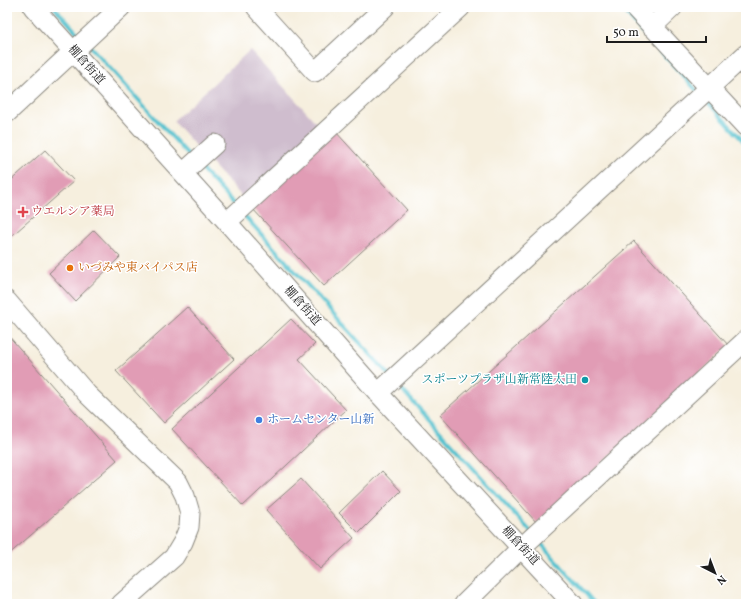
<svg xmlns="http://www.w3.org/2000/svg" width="753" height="611" font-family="Vollkorn,'Noto Serif JP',serif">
  <rect width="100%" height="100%" fill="#fff"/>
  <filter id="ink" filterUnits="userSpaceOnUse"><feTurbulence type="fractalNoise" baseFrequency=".025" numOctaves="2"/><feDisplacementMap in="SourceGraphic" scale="8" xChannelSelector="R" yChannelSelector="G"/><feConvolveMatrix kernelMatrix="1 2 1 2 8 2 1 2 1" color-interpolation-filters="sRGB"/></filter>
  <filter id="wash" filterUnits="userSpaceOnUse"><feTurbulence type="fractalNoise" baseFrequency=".012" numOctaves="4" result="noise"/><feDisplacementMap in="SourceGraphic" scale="16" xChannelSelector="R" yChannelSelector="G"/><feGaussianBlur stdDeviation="0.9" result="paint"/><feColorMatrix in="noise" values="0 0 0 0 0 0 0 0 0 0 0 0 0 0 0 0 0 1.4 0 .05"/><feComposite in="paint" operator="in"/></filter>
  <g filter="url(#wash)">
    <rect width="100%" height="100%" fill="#f6efde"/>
    <path fill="#cfbdce" d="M250 50 321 128 244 199 173 121Z"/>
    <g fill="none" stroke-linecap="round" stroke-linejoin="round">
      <path stroke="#56c2cf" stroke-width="4" d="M54 7 82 38
        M620 7 698 92
        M88 44 192 159
        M704 98 746 144
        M198 165 236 206
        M243 214 390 376
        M396 383 531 532
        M537 539 595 604"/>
    </g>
    <g id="blocks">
      <path fill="#e19cb5" d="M335 131 407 210 324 286 251 207Z
        M45 150 74 181 7 240V184Z
        M94 230 120 257 75 301 49 273Z
        M634 241 729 346 537 523 440 415Z
        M187 307 234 359 164 423 116 371Z
        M291 319 315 344 299 359 346 410 243 506 172 429Z
        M7 334 117 460 7 556Z
        M382 471 401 491 359 533 339 513Z
        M301 479 354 538 320 569 266 510Z"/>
    </g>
  </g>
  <g filter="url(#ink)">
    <use href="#blocks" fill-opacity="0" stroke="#89867d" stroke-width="1"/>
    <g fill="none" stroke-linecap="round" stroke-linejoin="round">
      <defs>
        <path id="minor" d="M33 7 227 222 378 393 573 604
          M256 7 315 72 385 7
          M634 7 746 127
          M652 27 673 7
          M7 113 121 7
          M183 173 215 144
          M227 222 461 7
          M7 301 87 394 178 482 185 496 190 513 189 527 183 542 174 557 121 604
          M378 393 746 54
          M464 604 522 547 746 340"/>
      </defs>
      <use href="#minor" stroke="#89867d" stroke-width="21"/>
      <use href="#minor" stroke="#fff" stroke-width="19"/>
    </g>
  </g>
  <path fill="#e0444e" stroke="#fff" stroke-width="1.5" d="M21 206h4v4h4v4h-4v4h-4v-4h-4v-4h4z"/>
  <circle fill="#e8710a" stroke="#fff" stroke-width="1.5" cx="70" cy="268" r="4"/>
  <circle fill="#0f9aa8" stroke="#fff" stroke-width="1.5" cx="585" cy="380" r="4"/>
  <circle fill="#3f7fe0" stroke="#fff" stroke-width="1.5" cx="259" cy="420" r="4"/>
  <g text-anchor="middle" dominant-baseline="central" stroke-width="3" stroke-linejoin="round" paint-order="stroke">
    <g font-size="12" fill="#1c1c1c" stroke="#fff">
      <text transform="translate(86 65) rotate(48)">棚倉街道</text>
      <text transform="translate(302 306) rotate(48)">棚倉街道</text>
      <text transform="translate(520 546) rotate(47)">棚倉街道</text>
    </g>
    <g font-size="12" fill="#be3a42" stroke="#fff" text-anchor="start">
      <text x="31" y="212">ウエルシア薬局</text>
    </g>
    <g font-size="12" fill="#c56008" stroke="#fff" text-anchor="start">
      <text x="78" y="268">いづみや東バイパス店</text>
    </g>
    <g font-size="12" fill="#0d838f" stroke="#fff" text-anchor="end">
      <text x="577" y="380">スポーツプラザ山新常陸太田</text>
    </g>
    <g font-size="12" fill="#366cbe" stroke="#fff" text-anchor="start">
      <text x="267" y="420">ホームセンター山新</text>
    </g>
  </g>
  <rect width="753" height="611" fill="none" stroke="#fff" stroke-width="24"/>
  <g transform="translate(715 573) rotate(138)" stroke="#ffffff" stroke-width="3" paint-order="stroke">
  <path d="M0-3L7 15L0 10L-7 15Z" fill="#1c1c1c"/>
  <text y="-6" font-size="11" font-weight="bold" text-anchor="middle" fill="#1c1c1c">N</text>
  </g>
  <path d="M607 36v6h99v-6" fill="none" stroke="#1c1c1c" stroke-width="2"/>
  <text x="613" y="36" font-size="12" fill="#1c1c1c" stroke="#ffffff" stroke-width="3" paint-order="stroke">50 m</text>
</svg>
